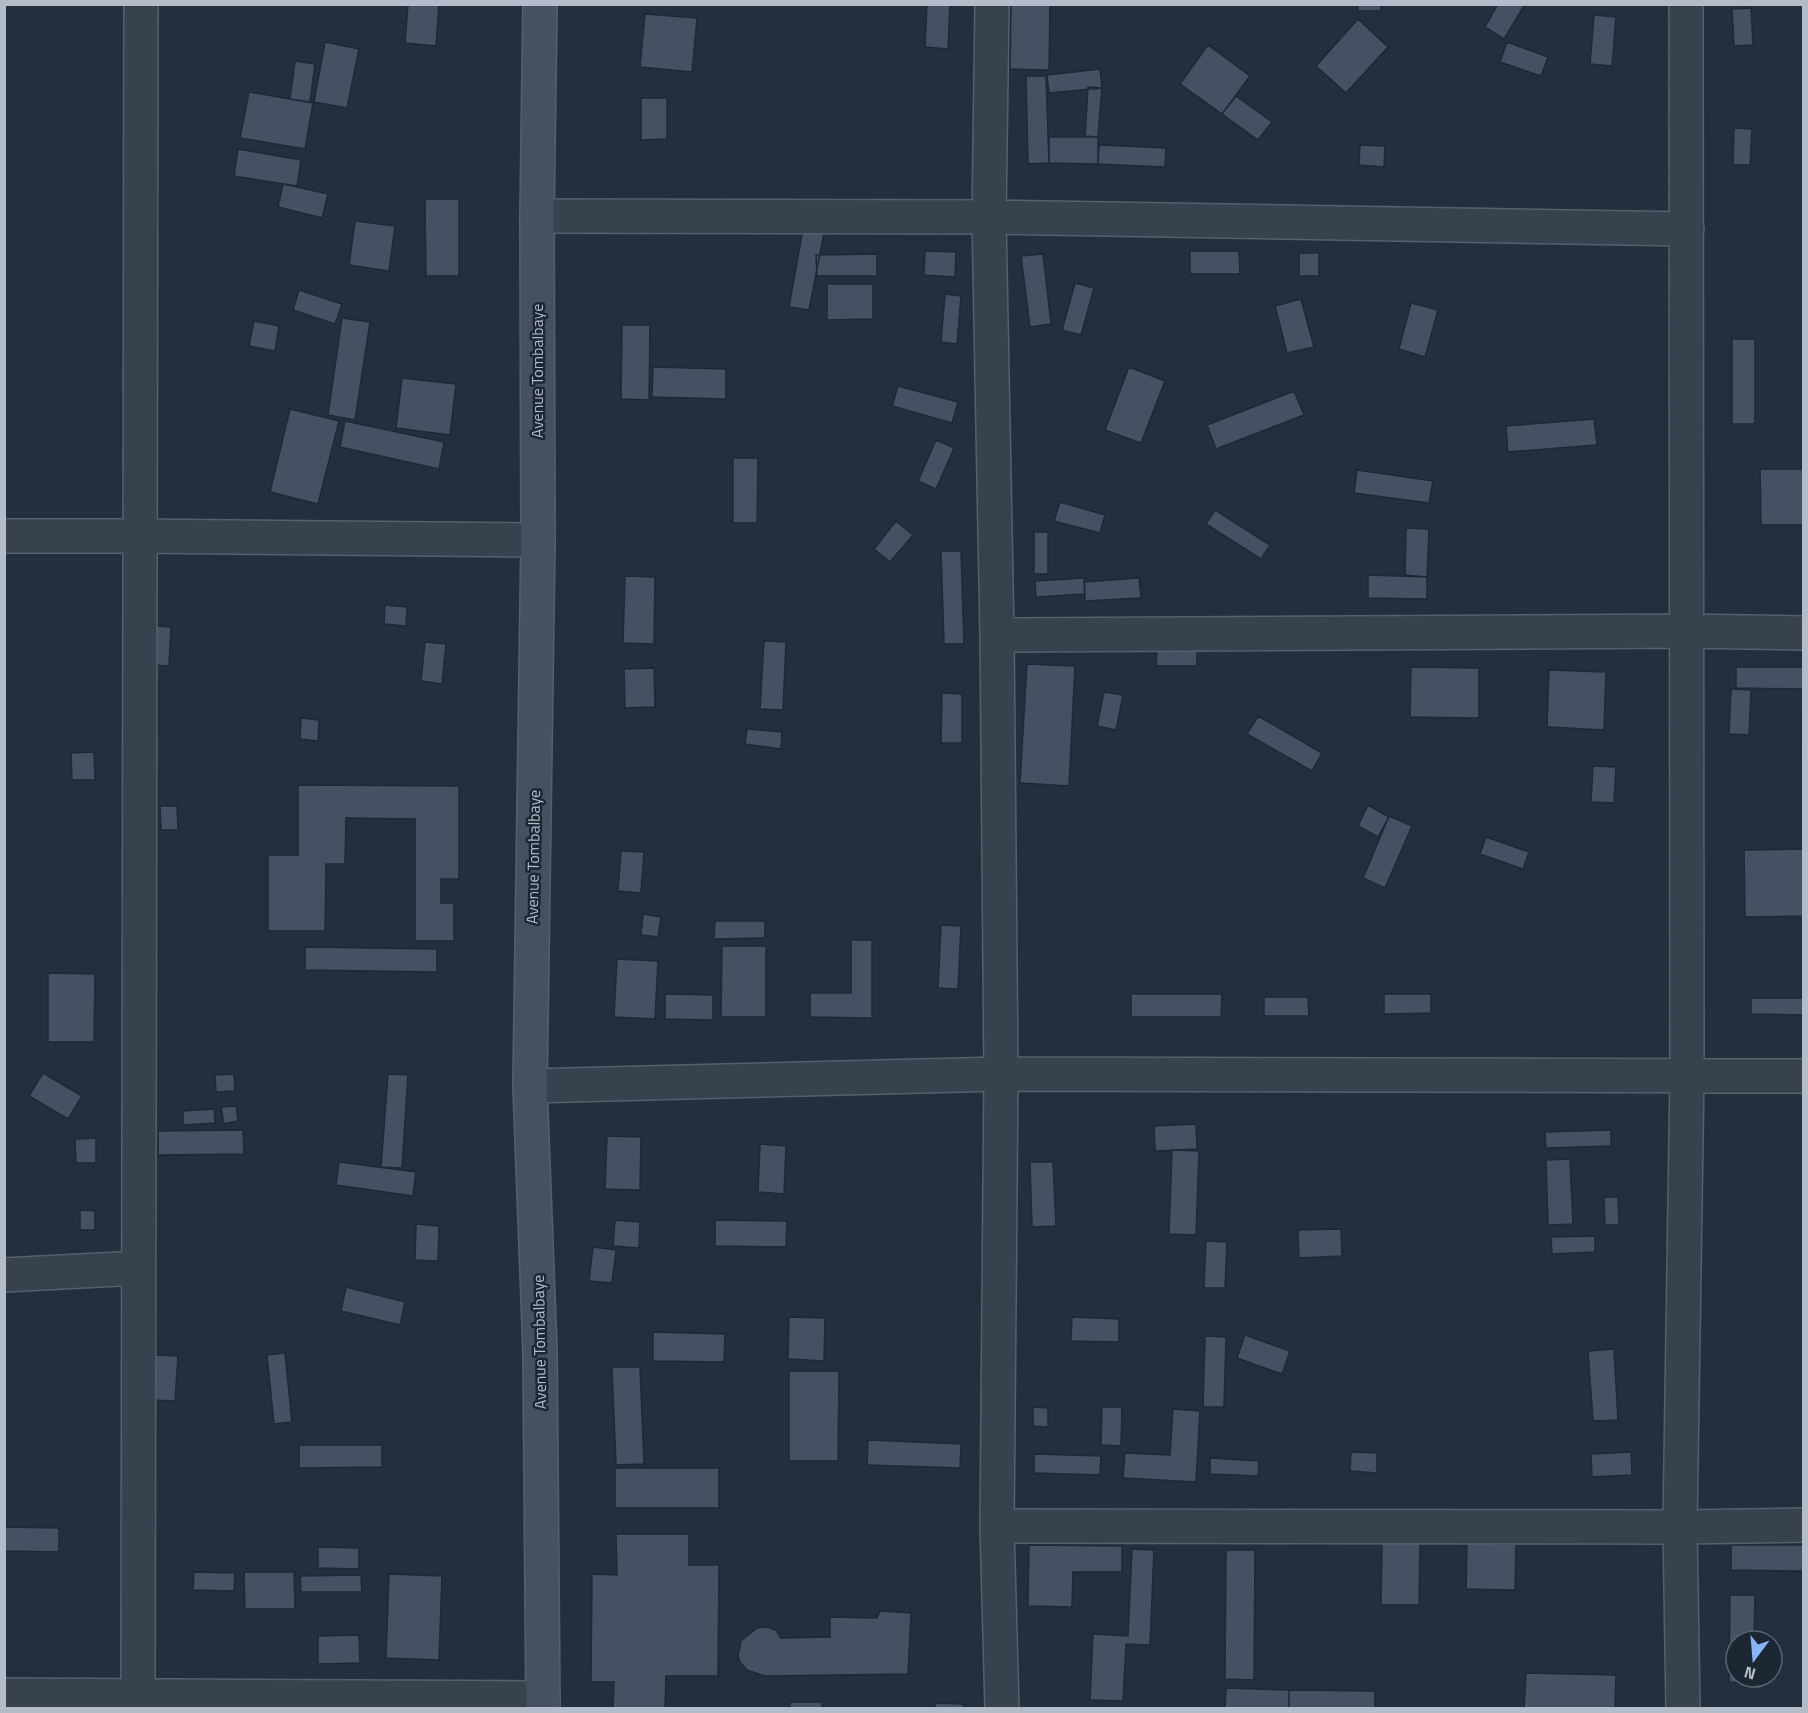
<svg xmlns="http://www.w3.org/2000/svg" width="1808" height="1713" font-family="'Titillium Web',sans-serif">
  <rect width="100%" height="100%" fill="#242f3e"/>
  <path fill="#455162" stroke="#1f2835" stroke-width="1.5" d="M408 4H439L436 46 405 43Z
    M927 4H950L948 49 925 47Z
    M1011 4H1050L1049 70 1010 69Z
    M1358 4H1381V11H1358Z
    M1498 4H1525L1504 39 1485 27Z
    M1751 8 1753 45 1734 46 1732 9Z
    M645 14 697 18 692 72 640 67Z
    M1594 15 1616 17 1612 66 1590 64Z
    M1358 19 1388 47 1346 93 1316 66Z
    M325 42 359 49 347 108 314 102Z
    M1507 42 1548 57 1541 76 1500 62Z
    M1208 45 1250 76 1222 114 1180 84Z
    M295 61 315 64 310 102 290 99Z
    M1100 69 1102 88 1049 93 1047 75Z
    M1026 76H1046L1049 163 1028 164Z
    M1088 87 1102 88 1098 137 1085 136Z
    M249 92 313 103 305 149 240 138Z
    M1236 96 1272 122 1258 140 1222 114Z
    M641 98H667V139L641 140Z
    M1734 128 1752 129 1750 165H1733Z
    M1049 137H1098V164L1049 163Z
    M1099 145 1166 148 1165 167 1098 164Z
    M1360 145 1385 146 1384 167 1359 165Z
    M238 149 301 160 297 186 234 176Z
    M283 184 328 194 322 218 278 207Z
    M425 199H459V276H426Z
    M355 221 395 226 389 271 349 265Z
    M803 229 824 233 809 310 789 307Z
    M925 251 956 252 955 277 924 275Z
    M1190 251H1239L1240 274H1190Z
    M1299 253H1319V276H1299Z
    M877 254V276H817L816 255Z
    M1043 254 1051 324 1030 327 1021 256Z
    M1075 283 1094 288 1081 335 1062 330Z
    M827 284H873V319L827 320Z
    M299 290 342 304 335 324 293 310Z
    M945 294 961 296 957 344 941 342Z
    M1301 299 1314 347 1287 353 1275 306Z
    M1411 303 1438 310 1425 357 1399 349Z
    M342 318 370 322 355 420 328 415Z
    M254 321 279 326 275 351 249 346Z
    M622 325H650L649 400 621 399Z
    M1732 339H1755V424H1732Z
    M653 367 726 369V399L652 397Z
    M1129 367 1165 381 1141 443 1105 430Z
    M402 378 456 384 450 435 396 428Z
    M898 386 958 402 952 423 892 406Z
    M1294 391 1304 415 1216 449 1207 425Z
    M290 409 339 421 318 504 270 492Z
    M1594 419 1597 445 1508 452 1506 426Z
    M345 421 444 442 439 469 340 447Z
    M936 440 954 448 936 489 918 481Z
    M733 458H758L757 523H733Z
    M1760 469H1804V525H1761Z
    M1357 470 1433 481 1429 503 1354 493Z
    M1060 502 1105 515 1100 533 1054 521Z
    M1215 510 1270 545 1261 559 1206 524Z
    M896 521 913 535 890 562 874 549Z
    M1406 528 1429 529 1427 577 1405 575Z
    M1034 532H1048V574H1034Z
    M941 551H961L964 644H944Z
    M1368 575 1427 577V599L1368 598Z
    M625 576 655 577 654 644 623 643Z
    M1084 578 1085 594 1036 597 1035 581Z
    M1139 578 1141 598 1085 601 1084 582Z
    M385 605 407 607 406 626 384 624Z
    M154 626 171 627 169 666 153 665Z
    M764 641 786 642 783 710 760 709Z
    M425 642 446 644 442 684 421 681Z
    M1157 650 1197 651V666H1156Z
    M1027 664 1075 666 1069 786 1020 783Z
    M1411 667 1479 668V718L1410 717Z
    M1736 667H1804V689L1736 688Z
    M654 668 655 707 625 708 624 669Z
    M1549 670 1606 672 1604 730 1547 727Z
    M1731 689 1751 690 1749 735 1729 734Z
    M1803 690H1804V759H1801Z
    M1104 692 1123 695 1116 730 1097 726Z
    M942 693 962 694V743H941Z
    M1258 716 1322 753 1312 771 1247 734Z
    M301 718 319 720 318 741 300 739Z
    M747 729 782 732 781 749 745 744Z
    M94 752 95 780H72L71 753Z
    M1593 766 1616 767 1614 803 1591 802Z
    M298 785 459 786V879H441V903H454V941H415V819L346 818 345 864H326L325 931H268V855H298Z
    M1368 805 1389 817 1378 837 1358 826Z
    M160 806H177L178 830H161Z
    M1389 816 1412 826 1385 888 1363 878Z
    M1486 837 1529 852 1523 869 1480 854Z
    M1804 849V916L1745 917 1744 850Z
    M621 851 644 852 641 893 618 891Z
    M643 914 661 917 658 937 641 935Z
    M715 921H765V938L714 939Z
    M941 925 961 926 958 989 938 988Z
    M851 940H872V1018L810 1017V993H851Z
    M722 946H766V1017H721Z
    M305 947 437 949V972L305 970Z
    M617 959 658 961 655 1019 614 1017Z
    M48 973 95 974 94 1042H48Z
    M665 994 713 995V1020L665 1019Z
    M1131 994H1222L1221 1017H1131Z
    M1384 994H1431V1013L1384 1014Z
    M1264 997H1308L1309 1016H1264Z
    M1751 998H1804V1015L1751 1014Z
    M43 1073 82 1096 68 1119 29 1096Z
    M234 1074 235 1091 216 1092 215 1075Z
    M388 1074 408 1075 402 1168 381 1167Z
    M236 1106 238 1121 224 1124 221 1107Z
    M214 1109 215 1123 183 1125V1111Z
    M1196 1124 1197 1149 1155 1151 1154 1126Z
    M243 1130 244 1154 158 1155V1131Z
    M1611 1130V1146L1546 1148 1545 1132Z
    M607 1136 641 1137 640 1190 605 1189Z
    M96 1138V1163H76L75 1139Z
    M760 1144 786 1146 784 1194 758 1192Z
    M1172 1150 1199 1151 1196 1235 1169 1234Z
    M1570 1159 1573 1224 1548 1225 1546 1160Z
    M339 1162 416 1172 413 1196 336 1185Z
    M1030 1162H1053L1056 1226 1032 1227Z
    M1604 1197H1618L1619 1225H1605Z
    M80 1210 95 1211V1230H80Z
    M615 1220 640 1222 639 1248 613 1246Z
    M715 1220 787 1221 786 1247 715 1246Z
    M416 1224 439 1226 438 1261 415 1260Z
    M1341 1229 1342 1256 1299 1258 1298 1230Z
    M1595 1236V1252L1552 1254 1551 1237Z
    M1206 1241 1227 1242 1225 1288H1204Z
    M593 1247 616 1250 612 1283 589 1281Z
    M346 1287 405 1302 400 1325 341 1311Z
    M789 1317 825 1318 824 1361 788 1359Z
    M1072 1317 1119 1319V1342L1071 1341Z
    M653 1332 725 1334 724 1362 653 1361Z
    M1245 1335 1290 1351 1282 1374 1237 1358Z
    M1205 1336 1226 1337 1224 1407H1203Z
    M1614 1349 1618 1420 1593 1421 1588 1351Z
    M285 1353 292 1422 274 1424 267 1355Z
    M154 1355 178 1356 175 1401 152 1400Z
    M612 1367H640L644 1464 616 1465Z
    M789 1371H839L838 1461H789Z
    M1033 1407 1048 1408V1427L1033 1426Z
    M1102 1407H1122L1121 1446 1101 1445Z
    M1173 1409 1200 1411 1196 1482 1123 1478 1125 1453 1170 1455Z
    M868 1440 961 1444 960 1468 867 1465Z
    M299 1445H382V1467L299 1468Z
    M1351 1452 1377 1453V1473L1350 1471Z
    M1631 1452 1632 1475 1592 1477 1591 1454Z
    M1034 1454 1101 1456 1100 1475 1034 1473Z
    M1210 1458 1259 1461 1258 1476 1210 1474Z
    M615 1468H719V1508H615Z
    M4 1527 59 1528V1552L4 1551Z
    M616 1534H689V1565H719L718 1676H666L665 1708H613L614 1682H591L592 1574 617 1575Z
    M1382 1543H1420L1419 1605H1381Z
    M1467 1543 1516 1544 1515 1590 1466 1589Z
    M1029 1545 1122 1546V1572H1073L1072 1607 1028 1606Z
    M1731 1545H1804V1571L1731 1570Z
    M318 1547 359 1548V1569L318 1568Z
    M1132 1549 1154 1550 1150 1645 1126 1644 1123 1701 1090 1700 1093 1634 1128 1636Z
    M1226 1550H1255L1254 1680 1225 1679Z
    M194 1572 235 1573 234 1591 193 1590Z
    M244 1572H294L295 1609H245Z
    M389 1574 442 1576 439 1660 386 1658Z
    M361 1575 362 1592H301L300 1576Z
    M1730 1595H1755L1754 1641H1736V1677H1754V1683L1729 1682Z
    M880 1611 911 1613 908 1674 765 1676 747 1670 740 1662 738 1656 741 1641 757 1628 767 1627 776 1630 781 1638 830 1637V1617L877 1618Z
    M359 1635 360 1663 318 1664V1636Z
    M1526 1673 1616 1675 1615 1708H1524Z
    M1226 1688 1289 1690V1708H1225Z
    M1289 1690 1375 1691V1708H1289Z
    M790 1702H822V1708H790Z
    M935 1703 963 1704V1708H935Z"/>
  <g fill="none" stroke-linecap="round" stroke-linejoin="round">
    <defs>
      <path id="minor" d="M992 4 989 217 997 635 1001 1074 997 1526 1002 1708
        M537 216 989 217 1687 229
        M4 536H139L538 540
        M997 635 1687 631 1804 633
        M530 1086 1001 1074 1804 1076
        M4 1275 138 1268
        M997 1526 1680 1527 1804 1525
        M138 1694 141 4
        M4 1695 543 1698
        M1683 1708 1680 1527 1687 1074 1686 4"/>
      <path id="secondary" d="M540 4 537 216 538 540 530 1086 540 1351 543 1708"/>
    </defs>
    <use href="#minor" stroke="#565f6c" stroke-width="36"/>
    <use href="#secondary" stroke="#565f6c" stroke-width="36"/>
    <use href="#minor" stroke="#38414e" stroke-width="33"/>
    <use href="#secondary" stroke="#465061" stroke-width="33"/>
  </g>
  <g text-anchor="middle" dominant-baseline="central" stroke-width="5" stroke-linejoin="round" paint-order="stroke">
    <g font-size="16" fill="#b4bcc9" stroke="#1d2633">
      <text transform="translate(537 371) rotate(-90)">Avenue Tombalbaye</text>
      <text transform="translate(533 857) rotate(-89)">Avenue Tombalbaye</text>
      <text transform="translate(539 1342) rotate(-91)">Avenue Tombalbaye</text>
    </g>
  </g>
  <rect width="1808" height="1713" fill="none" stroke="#b4bcc9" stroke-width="12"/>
  <g transform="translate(1754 1659) rotate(196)"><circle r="28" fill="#1d2633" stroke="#59626f" stroke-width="1.5"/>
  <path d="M0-4.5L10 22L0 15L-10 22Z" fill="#8ab4f8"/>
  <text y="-9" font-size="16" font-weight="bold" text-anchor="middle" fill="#b4bcc9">N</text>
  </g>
</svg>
